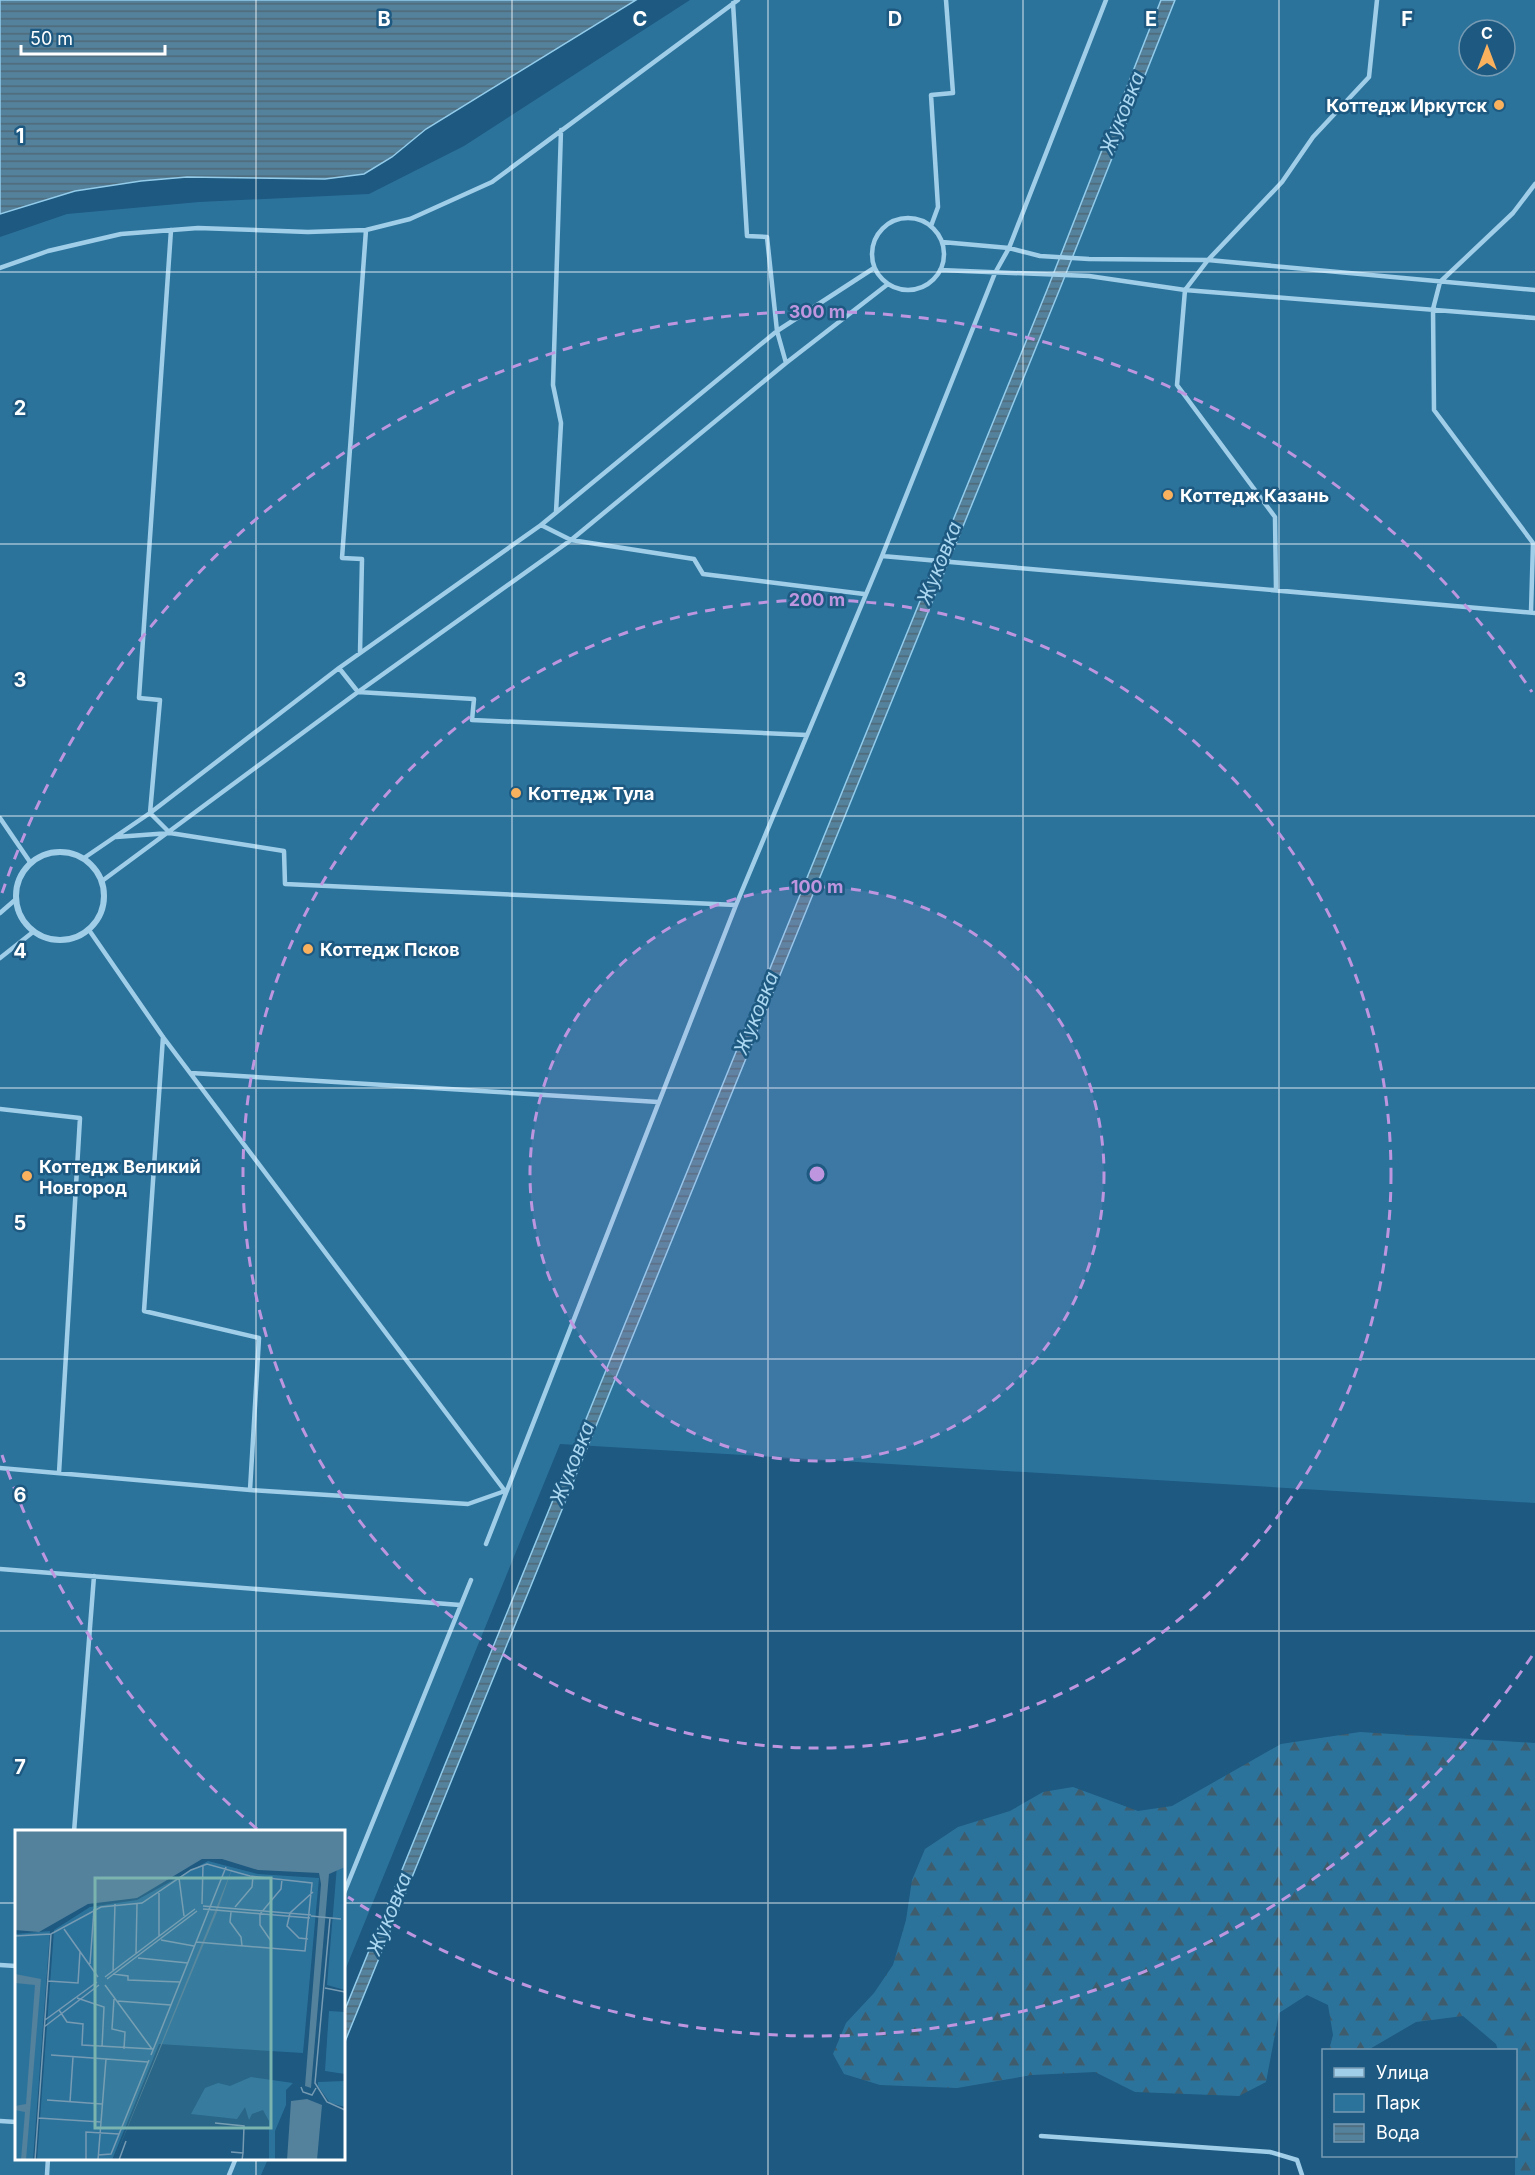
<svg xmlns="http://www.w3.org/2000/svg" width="1535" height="2175" font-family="Inter,sans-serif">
  <defs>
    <pattern id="forest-firs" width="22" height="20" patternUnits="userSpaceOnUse" patternTransform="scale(1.5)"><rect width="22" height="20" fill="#2c739c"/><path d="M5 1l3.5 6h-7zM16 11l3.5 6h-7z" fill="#3f5c6c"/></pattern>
    <pattern id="water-rules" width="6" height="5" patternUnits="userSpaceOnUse" patternTransform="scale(1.5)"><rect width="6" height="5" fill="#54819c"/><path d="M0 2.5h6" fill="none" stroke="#506978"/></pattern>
  </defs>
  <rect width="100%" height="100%" fill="#1d5980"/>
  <path fill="url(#forest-firs)" d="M1360 1732 1535 1743V2175H1515L1516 2050H1498L1496 2044 1463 2016 1416 2022 1368 2050H1329L1333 2035 1328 2005 1307 1995 1279 2013 1266 2082 1239 2096 1135 2092 1095 2072 1032 2075 957 2088 880 2085 844 2074 833 2054 846 2023 874 1993 893 1965 906 1920 912 1880 925 1849 958 1827 1010 1811 1043 1792 1073 1787 1138 1811 1172 1806 1281 1744Z"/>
  <path fill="#2c739c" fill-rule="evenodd" d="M690 0H1535V1503L560 1444 344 1973V1832H16V2158L268 2159 261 2175H0V237L67 214 199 202 369 194 464 146ZM1469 30H1505V66H1469Z"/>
  <path fill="url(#water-rules)" stroke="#93cceb" stroke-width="1.5" d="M0 0H636L426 129 392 157 364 174 325 179 187 177 141 181 75 191 0 214Z
    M1161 0H1175L1059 291 344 2044V2012L1047 290Z"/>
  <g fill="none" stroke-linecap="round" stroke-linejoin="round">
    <path stroke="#a0cee9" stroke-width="4.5" d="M733 3 747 236 767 237 777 331 786 363
      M872 254a36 36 0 1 1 72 0a36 36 0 1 1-72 0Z
      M931 226 938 207 931 95 953 93 946 0
      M942 242 1009 248 1040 256 1089 259 1208 260 1535 290
      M0 268 48 251 121 234 198 228 308 232 366 230 410 219 492 182 738 0
      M940 270 1089 276 1185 290 1535 318
      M556 512 561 423 553 385 561 130
      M541 525 571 540 694 559 703 574 864 594
      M882 556 1535 613
      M1276 589 1275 517 1177 385 1185 290 1208 260 1282 182 1313 137 1369 77 1377 0
      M1531 612 1533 543 1434 410 1433 309 1440 282 1513 213 1535 184
      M360 653 362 559 342 558 366 230
      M339 668 358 692 474 699 472 720 807 735
      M0 818 30 862
      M170 833 150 813 160 700 139 698 171 230
      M116 837 170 833 284 851 285 884 736 905
      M84 858 150 813 339 668 541 525 777 331 874 268
      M102 881 358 692 571 540 786 363 888 284
      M0 913 15 900
      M89 930 163 1037 505 1491
      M0 958 33 932
      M163 1037 144 1311 259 1338 250 1490
      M191 1073 658 1102
      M0 1109 80 1118 59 1473
      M0 1468 250 1490 468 1504 505 1491
      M486 1544 736 905 882 556 995 273 1009 248 1106 0
      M0 1569 460 1605
      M74 1832 94 1576
      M344 1893 471 1580
      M0 1965 16 1966
      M0 2121 16 2122
      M1041 2136 1270 2152 1297 2160 1302 2175
      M47 2175 48 2158
      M229 2175 236 2158"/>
    <path stroke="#a0cee9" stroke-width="6" d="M16 896a44 44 0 1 1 88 0a44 44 0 1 1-88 0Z"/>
  </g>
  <path fill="none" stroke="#fff" stroke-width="1.5" stroke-opacity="0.55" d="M256 0V1832M512 0V2175M768 0V2175M1023 0V2175M1279 0V2175M0 272H1535M0 544H1535M0 816H1535M0 1088H1535M0 1359H1535M0 1631H1535M0 1903H16M344 1903H1535M256 2158V2175"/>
  <circle cx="817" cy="1174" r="287" fill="#bd96df" fill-opacity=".12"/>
  <g fill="none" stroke="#bd96df" stroke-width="3" stroke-dasharray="10 8">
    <circle cx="817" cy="1174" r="287"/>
    <circle cx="817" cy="1174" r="574"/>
    <path d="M1532 1656A862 862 0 0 1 348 1897M257 1829A862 862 0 0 1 2 1455M2 893A862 862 0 0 1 1532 692"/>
  </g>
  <g fill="#f9b15e" stroke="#1d5980" stroke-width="2">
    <circle cx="1499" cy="105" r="6"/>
    <circle cx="1168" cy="495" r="6"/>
    <circle cx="516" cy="793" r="6"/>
    <circle cx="308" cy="949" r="6"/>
    <circle cx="27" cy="1176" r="6"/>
  </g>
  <g text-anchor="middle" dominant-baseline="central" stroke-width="5" stroke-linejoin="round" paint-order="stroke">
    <g font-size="18" font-weight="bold" fill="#fff" stroke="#1d5980" text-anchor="start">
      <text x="1487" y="105" text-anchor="end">Коттедж Иркутск</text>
      <text x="1180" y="495">Коттедж Казань</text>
      <text x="528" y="793">Коттедж Тула</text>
      <text x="320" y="949">Коттедж Псков</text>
      <text x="39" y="1166">Коттедж Великий<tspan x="39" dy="21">Новгород</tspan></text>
    </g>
    <g font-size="20" font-style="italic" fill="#abd7f1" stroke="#1d5980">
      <text transform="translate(1122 113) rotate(-68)">Жуковка</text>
      <text transform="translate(939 563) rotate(-68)">Жуковка</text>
      <text transform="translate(756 1013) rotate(-68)">Жуковка</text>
      <text transform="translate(572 1463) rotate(-68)">Жуковка</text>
      <text transform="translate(389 1914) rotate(-68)">Жуковка</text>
    </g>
  </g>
  <g transform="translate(15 1830)">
    <rect width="330" height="330" fill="#1d5980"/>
    <path d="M236 247 278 253 271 260V275L260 301V330H254V291L248 280 237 284 234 290 230 277 222 289 176 284 190 258 203 253 215 256ZM330 251V277L315 273 303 256V252Z" fill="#2c739c"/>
    <path d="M325 0H330V160L312 155ZM193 31 243 44 304 48 288 223 144 214 97 330H22L39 100 75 77 122 70ZM35 101 18 330H0V104Z" fill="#2c739c"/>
    <path d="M314 181 330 182V244L310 241Z" fill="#2c739c"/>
    <path d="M0 0H330V37L314 44 296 258 290 256 306 54 304 43 243 40 207 29H187L122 68 73 74 24 102 0 100ZM218 36 202 82 99 330 200 81ZM0 144 26 149 11 330H6L10 282 0 280V276L11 274 20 155 0 153ZM292 269 307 275 302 330H272L276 271Z" fill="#54819c"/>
    <path fill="none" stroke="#779bb3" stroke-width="1.5" d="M164 48 169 86M187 74 188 35M188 76 296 85M220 77 237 57 238 46M188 79 295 88M216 82 215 92 226 107 227 116M296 86 326 89M315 88 300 253 312 272 330 280M49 99 83 147M0 106 36 104 86 77 127 73 176 40 192 34 235 46 297 53 290 121 181 112M144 106V63M293 109 284 108 272 96 275 83 298 62M146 110 179 116M256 118V111L245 95V84L266 59 267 49M121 123 122 74M123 128 173 133M75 134 79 79M98 142 100 74M98 144 113 146V150L165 152M90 147 180 79M92 149 182 81M33 151 63 153 65 122M90 155 137 219M310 158 330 162M62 168 89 177 87 217M99 169 97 199 110 202 109 219M102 171 156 175M44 180 52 192 68 194 67 215 138 219M30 190 82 152M29 197 84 155M36 225 133 232M136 225 211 37M286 257 288 262 297 265 301 258M32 270 87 274M55 272 58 227M23 288 86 292M200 293 229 296 228 323M216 322 228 323 227 330M83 325 96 324 134 230M20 330 36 104M71 330V302L104 304M83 330 91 229M104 330 111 311"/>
    <path fill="#7bb4af" fill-opacity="0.15" stroke="#7bb4af" stroke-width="3" d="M80 48H256V298H80Z"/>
    <rect width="330" height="330" fill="none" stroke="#fff" stroke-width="3"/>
  </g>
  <g font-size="20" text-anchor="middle" font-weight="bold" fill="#fff" stroke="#1d5980" stroke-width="5" stroke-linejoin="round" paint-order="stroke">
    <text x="384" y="26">B</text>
    <text x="640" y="26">C</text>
    <text x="895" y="26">D</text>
    <text x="1151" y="26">E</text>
    <text x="1407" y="26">F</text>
    <text x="20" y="143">1</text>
    <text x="20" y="415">2</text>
    <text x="20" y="687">3</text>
    <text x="20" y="958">4</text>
    <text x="20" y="1230">5</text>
    <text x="20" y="1502">6</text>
    <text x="20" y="1774">7</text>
  </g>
  <circle cx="817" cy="1174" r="9" fill="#bd96df" stroke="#1d5980" stroke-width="3"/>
  <g font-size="18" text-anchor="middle" font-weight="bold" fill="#bd96df" stroke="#1d5980" stroke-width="5" stroke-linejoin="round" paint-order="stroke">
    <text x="817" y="318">300 m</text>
    <text x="817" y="606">200 m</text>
    <text x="817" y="893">100 m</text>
  </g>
  <rect x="1322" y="2049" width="195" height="108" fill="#1d5980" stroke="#779bb3" stroke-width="1.5"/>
  <rect x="1334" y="2068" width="30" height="9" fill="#a0cee9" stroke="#779bb3" stroke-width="1.5"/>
  <text x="1376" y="2079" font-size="18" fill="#ffffff">Улица</text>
  <rect x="1334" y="2094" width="30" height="18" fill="#2c739c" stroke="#779bb3" stroke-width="1.5"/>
  <text x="1376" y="2109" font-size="18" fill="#ffffff">Парк</text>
  <rect x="1334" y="2124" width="30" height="18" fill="url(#water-rules)" stroke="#779bb3" stroke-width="1.5"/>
  <text x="1376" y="2139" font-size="18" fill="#ffffff">Вода</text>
  <g transform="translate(1487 48)"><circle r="28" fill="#1d5980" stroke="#779bb3" stroke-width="1.5"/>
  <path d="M0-4.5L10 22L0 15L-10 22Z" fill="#f9b15e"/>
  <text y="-9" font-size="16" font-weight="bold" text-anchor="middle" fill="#ffffff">С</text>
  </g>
  <path d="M21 45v9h144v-9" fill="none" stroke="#ffffff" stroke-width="3"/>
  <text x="30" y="45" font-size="18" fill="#ffffff" stroke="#1d5980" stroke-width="4.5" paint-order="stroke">50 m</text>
</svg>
